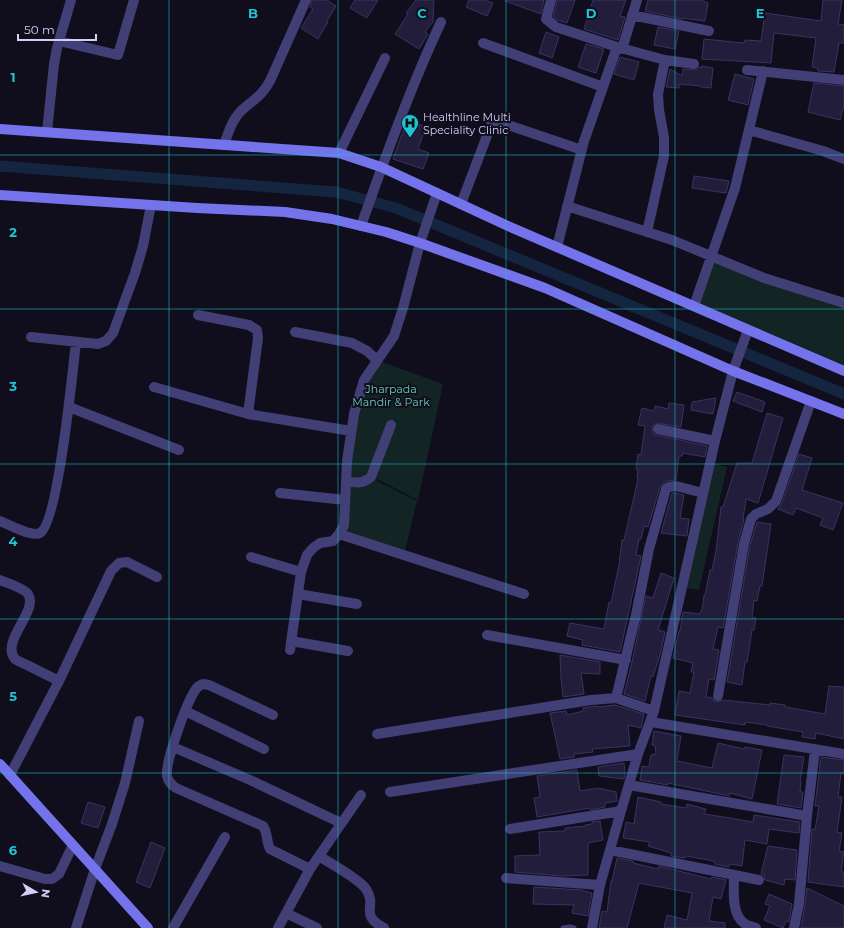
<svg xmlns="http://www.w3.org/2000/svg" width="844" height="928" font-family="Montserrat,sans-serif">
  <rect width="100%" height="100%" fill="#100e1c"/>
  <path fill="#122524" d="M712 256 844 298V365L697 302Z
    M379 361 443 384 418 500 373 477 370 476 348 480 353 431 365 381Z
    M715 464 727 467 699 590 685 588Z
    M373 479 417 501 404 554 340 534 347 482Z"/>
  <g fill="none" stroke-linecap="round" stroke-linejoin="round">
    <path stroke="#14253f" stroke-width="11" d="M0 166 336 192 396 208 844 394"/>
  </g>
  <path fill="#221d3a" stroke="#3b3263" d="M312 0H327L336 6 327 21 328 22 318 39 301 28 313 9 310 7Z
    M355 0H378L367 18 350 8Z
    M416 0H434L433 22 425 32 428 34 419 49 395 34 408 14 406 13Z
    M469 0H485L493 3 487 16 466 7Z
    M506 0H544L541 14 505 1Z
    M557 0H575L567 23 557 20 553 17Z
    M593 0H626L620 16 625 17 618 40 584 29Z
    M648 0H701L708 3 705 21 682 18V19L645 11Z
    M823 0H842L838 24 844 25V43H839L834 72 818 71V68L812 67 816 38 774 33 771 63 702 59 704 39 744 43 745 40 761 41 765 13 821 21Z
    M658 27 679 31 675 49 654 45Z
    M546 32 559 37 552 58 539 53Z
    M586 44 604 49 596 73 578 67Z
    M620 57 639 62 634 80 614 74Z
    M702 66 713 68 711 88 701 87V86L679 84V88L666 87 670 69 682 76 683 69 696 70 699 67 702 68Z
    M735 74 754 79 748 105 728 100Z
    M814 83 844 86V105L840 120 808 112Z
    M407 120 426 127 418 149 429 153 423 169 393 159Z
    M694 176 729 181 726 193 692 188Z
    M737 392 765 402 762 412 733 401Z
    M716 398 713 414 691 410 692 402Z
    M669 403 684 405 681 427 656 423 652 427 653 434 657 435 707 446 705 457 683 453 682 456H679L676 480 666 481 660 487 648 527 644 526 641 539H639L636 555 641 556 620 652 582 645 583 640 567 636 570 623 604 629 609 602 611 603 619 565 622 540H624L638 479 637 478 638 470 636 469 638 454 641 455 645 426 638 425 642 408 654 411 655 406 668 409Z
    M767 413 783 418 758 503 746 499 743 519H744L738 543 723 628 718 627 713 649 719 650 714 680 709 679 706 697 712 698 714 701 717 702 723 700 770 705V703L785 705V707L825 714 829 686 844 687V739L816 733 815 739 802 737 803 732 767 726V725L745 722V725L675 715 679 691 690 693 694 672H691L693 663 673 658 679 631H680L683 612 700 614 701 610 702 611 704 595H705L710 570H712L716 551 721 507H723L737 463H752Z
    M799 454 812 458 802 490 843 503 833 530 820 525 823 518 796 508 793 515 778 509 782 503Z
    M672 493H676L684 495 680 518 689 519 687 536 661 533Z
    M757 522 771 524 762 586H760L757 601 754 600 752 618H756L754 630H752L747 662H745L742 685 727 682 750 545Z
    M661 573 674 578 658 630 665 632 660 655 653 677 651 676 645 701 624 694 632 662 646 596 653 598Z
    M560 655 600 662V674L581 673 584 694 563 697 561 678Z
    M615 705 644 714 641 728 628 725 630 746 592 749 593 752 574 754V757L560 759 550 713 566 711 567 715 583 711V708L597 706 598 707Z
    M654 731 681 736 677 761 712 768 718 743 744 749 745 747 762 750 752 799 730 793 729 796 725 795 668 783V785L640 780 642 766 649 767 651 755 656 754 655 745H652Z
    M784 755 804 757 800 782H801L800 792H803L801 808 777 804Z
    M821 757 844 760V774L841 773 838 797H842L837 832 842 833 839 851 844 852 841 872H844V887L808 882 812 829 815 830 819 806H815Z
    M624 763 625 773 624 779 599 776 598 767Z
    M577 770 580 791 598 788 616 792 617 801 605 803V807L590 810 589 808 537 817 534 798 540 797 537 776Z
    M638 797 661 802V804L686 808 687 804 706 809 704 814 730 818 753 822 754 815 800 822 799 833 769 829 767 844 745 840 742 866 730 864 729 867 715 864V862L709 860 686 856 685 858 671 856V853L648 846 650 842 623 838 626 822 634 824Z
    M88 802 105 807 98 828 81 823Z
    M600 821 603 840 588 843V875L563 876 515 872V856L540 855 539 832 565 831V828L585 826V825L592 824V822Z
    M151 842 165 848 150 888 136 882Z
    M768 846 797 850 795 880 785 879 784 885 765 880 764 875 761 874Z
    M617 858 633 861V863L658 869 659 866 711 879 712 877 726 880 721 899 713 897 709 921 725 923V928H664L667 915 687 920 692 893 639 883 627 928H599L602 911 607 912 611 881H612Z
    M534 887 581 890 592 893 588 916 572 913 574 905 533 904Z
    M807 888 844 906V928H801L805 905Z
    M769 894 792 904 789 922 786 921 783 928 764 920 770 906 765 904Z"/>
  <g fill="none" stroke-linecap="round" stroke-linejoin="round">
    <path stroke="#413f75" stroke-width="5" d="M563 928 570 927 574 928"/>
    <path stroke="#413f75" stroke-width="10" d="M551 0 546 19 556 27 617 47 665 60 694 64
      M632 15 709 31
      M59 41 118 55 134 0
      M483 43 603 87
      M622 49 637 0
      M747 70 844 80
      M749 130 823 151 844 159
      M47 132 54 64 57 48 71 0
      M224 145C228 133 232 120 241 111 254 99 261 97 270 81L306 0
      M339 153 385 58
      M461 204 493 120 582 150
      M567 206 672 240 764 278 844 303
      M361 226C385 157 410 88 441 22
      M647 232 664 156V137L659 110 658 94 665 60
      M557 247 584 141 617 47
      M694 306 735 188 763 71
      M198 315 249 325 257 330 258 338 248 414
      M295 332 352 343 367 351 377 360
      M31 337 98 344 106 341 113 333 135 273 143 246 151 205
      M154 387 248 414 351 431
      M69 407 179 450
      M658 429 715 441
      M346 481C357 483 362 484 371 477L391 425
      M280 493 345 500
      M0 521C9 525 32 537 40 533 58 523 73 368 76 342
      M339 534 524 594
      M251 557 301 572
      M0 580C7 583 24 588 28 594 39 611 0 641 15 659 19 662 24 663 29 666 39 671 49 676 59 681
      M298 594 357 604
      M487 635 626 660
      M291 641 348 651
      M290 650 301 572 307 555 313 548 320 543 333 541 339 534 344 525 347 461 354 414 364 380 394 336 403 308 420 243 437 193
      M718 696 744 544 751 519 756 514 768 509 776 501 811 401
      M616 698 636 615 649 549 666 489 669 487 676 486 703 493
      M185 711 264 749
      M273 715 209 685 203 684C200 685 198 686 196 689 187 701 165 762 167 776 168 782 172 785 176 788L263 826C268 833 266 841 270 849L310 869
      M651 722 844 754
      M377 734 591 700 616 698 654 711
      M173 747 250 780 341 823
      M10 775 59 681 111 571 119 563 127 562 157 577
      M629 785 807 816
      M390 792 638 754
      M510 829 621 811
      M610 850 759 880
      M319 856C331 864 358 878 366 889 378 907 358 914 384 928
      M0 866 45 879H52L59 874 73 845
      M734 876C734 890 731 915 745 924 748 926 753 927 756 928
      M506 878 600 885
      M286 913 317 928
      M76 928 95 869 112 824 125 783 139 721
      M173 928 225 837
      M278 928 310 869 361 795
      M592 928 600 885 621 811 638 754 654 711 715 441 733 371 748 330
      M794 928 799 904 807 816 815 750"/>
    <path stroke="#7573ec" stroke-width="10" d="M0 129 339 153 381 167 508 226 844 371
      M0 195 197 208 285 212 332 219 386 232 420 243 545 288 733 371 844 414
      M0 764 148 928"/>
  </g>
  <path fill="none" stroke="#1dc5d7" stroke-width="1" stroke-opacity="0.55" d="M169 0V928M338 0V928M506 0V928M675 0V928M0 155H844M0 309H844M0 464H844M0 619H844M0 773H844"/>
  <defs>
    <symbol id="hospital-pin" viewBox="-11 -11 22 30"><path d="M0 17L-7.5 6A9.5 9.5 0 1 1 7.5 6Z" fill="#1dc5d7" stroke="#100e1c"/><path d="M-5-5h3v3.5h4V-5h3V5h-3V1.5h-4V5h-3Z" fill="#111"/></symbol>
  </defs>
  <g fill-rule="evenodd">
    <use href="#hospital-pin" x="400" y="113" width="20" height="27"/>
  </g>
  <g text-anchor="middle" dominant-baseline="central" stroke-width="4" stroke-linejoin="round" paint-order="stroke">
    <g font-size="11" fill="#d4cff9" stroke="#100e1c" text-anchor="start">
      <text x="423" y="117">Healthline Multi<tspan x="423" dy="13">Speciality Clinic</tspan></text>
    </g>
    <g font-size="11" fill="#66ceb3" stroke="#100e1c">
      <text x="391" y="389">Jharpada<tspan x="391" dy="13">Mandir &amp; Park</tspan></text>
    </g>
  </g>
  <g font-size="13" text-anchor="middle" font-weight="bold" fill="#1dc5d7" stroke="#100e1c" stroke-width="4" stroke-linejoin="round" paint-order="stroke">
    <text x="253" y="18">B</text>
    <text x="422" y="18">C</text>
    <text x="591" y="18">D</text>
    <text x="760" y="18">E</text>
    <text x="13" y="82">1</text>
    <text x="13" y="237">2</text>
    <text x="13" y="391">3</text>
    <text x="13" y="546">4</text>
    <text x="13" y="701">5</text>
    <text x="13" y="855">6</text>
  </g>
  <g transform="translate(36 892) rotate(99)" stroke="#100e1c" stroke-width="3" paint-order="stroke">
  <path d="M0-3L7 15L0 10L-7 15Z" fill="#d4cff9"/>
  <text y="-6" font-size="11" font-weight="bold" text-anchor="middle" fill="#d4cff9">N</text>
  </g>
  <path d="M18 34v6h78v-6" fill="none" stroke="#d4cff9" stroke-width="2"/>
  <text x="24" y="34" font-size="12" fill="#d4cff9" stroke="#100e1c" stroke-width="3" paint-order="stroke">50 m</text>
</svg>
